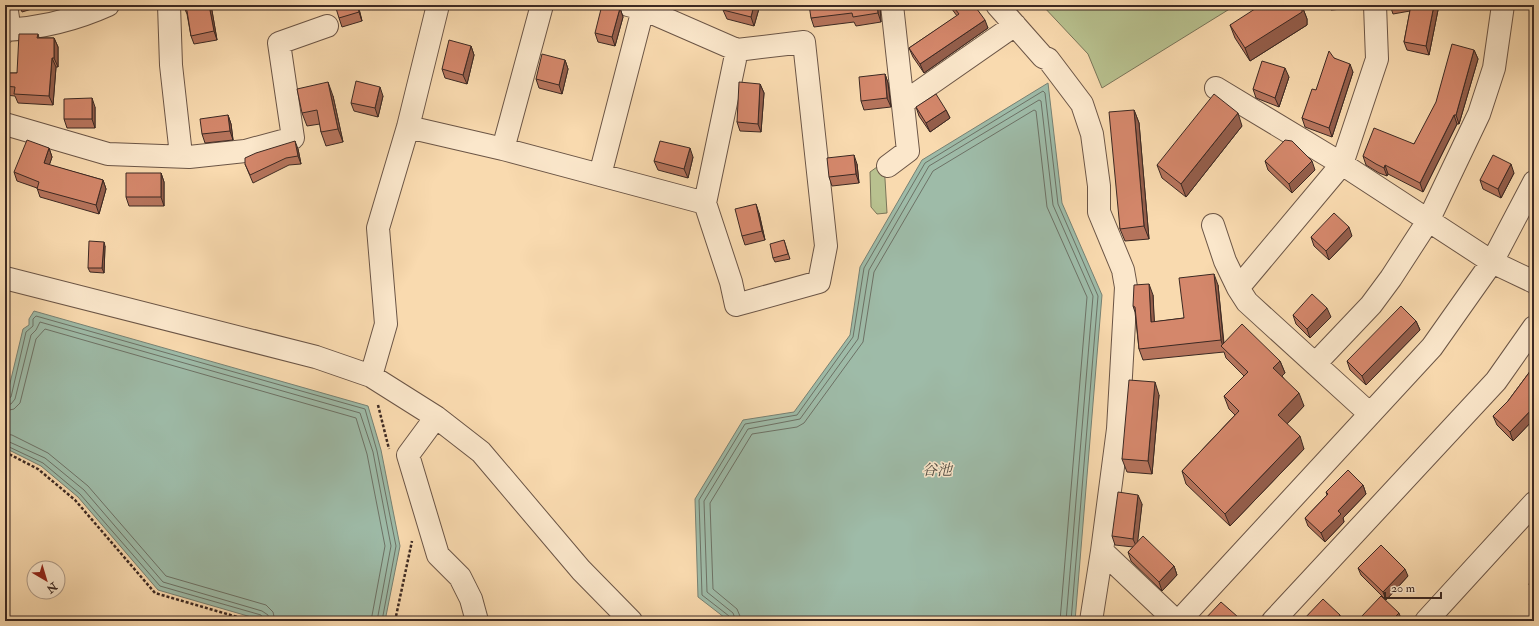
<svg xmlns="http://www.w3.org/2000/svg" width="1539" height="626" font-family="'IM FELL Double Pica','Noto Serif JP',serif">
  <rect width="100%" height="100%" fill="#f9daaf"/>
  <filter id="stains"><feTurbulence type="fractalNoise" baseFrequency=".005" numOctaves="4"/><feColorMatrix values="0 0 0 0 .2 0 0 0 0 .09 0 0 0 0 .02 0 0 0 .5 -.17"/></filter>
  <radialGradient id="worn" r=".72"><stop offset=".6" stop-color="#630" stop-opacity="0"/><stop offset="1" stop-color="#630" stop-opacity=".3"/></radialGradient>
  <path fill="#b8c18f" stroke="#7a7559" d="M1042 5H1236L1102 88 1088 54Z
    M884 162 887 213 877 214 871 207 870 172Z"/>
  <path fill="#9ebba8" stroke="#778173" d="M1048 83 1062 203 1102 295 1075 621H729L698 597 695 499 743 420 794 412 850 335 860 267 922 160Z
    M34 311 368 406 381 450 400 546 385 621H265L158 590 78 497 41 466 5 448V404L23 329 29 325V319Z"/>
  <g fill="none" stroke-linecap="round" stroke-linejoin="round">
    <path stroke="#6d7266" stroke-width="1" d="M5 400 11 397 26 332 33 326V319L36 316 365 409 377 451 396 546 382 621
      M5 405 11 404 15 399 31 335 36 330 40 322 360 413 373 452 391 546 377 621
      M5 411 14 409 20 403 36 339 45 329 356 418 367 454 385 546 371 621
      M5 434 12 435 48 453 88 486 166 576 266 605 273 612 275 621
      M5 440 45 458 84 490 163 582 262 611 268 615 269 621
      M5 445 43 463 80 494 160 586 261 615 264 621
      M731 621 729 616 702 595 699 500 745 424 797 415 853 337 864 268 925 163 1043 91 1045 93 1058 204 1098 296 1071 621
      M736 621 733 613 707 592 704 501 748 429 800 419 858 339 869 270 929 166 1039 100 1041 101 1053 205 1093 296 1066 621
      M742 621 737 609 713 589 710 503 752 434 797 427 804 423 863 342 874 272 933 171 1034 110 1036 111 1047 207 1087 297 1060 621"/>
    <defs>
      <path id="minor" d="M169 5 171 65 181 155
        M997 5 1043 57 1048 59 1082 104 1092 134 1099 186V212L1123 270 1126 287 1118 429 1102 551 1176 621
        M6 30C40 28 77 19 108 5
        M5 32 8 18 6 5
        M1216 88 1342 164 1492 262 1534 282
        M903 103 1015 25
        M5 124 108 154 189 157 245 151 293 138 279 43 327 26
        M408 127 503 149 705 203 731 282 736 305 819 282 826 246 804 42 737 50 643 9 628 5
        M503 149 542 5
        M888 166 908 151 892 5
        M600 175 643 9
        M705 203 737 50
        M1213 225 1225 261 1238 288
        M5 278 316 357 371 376 436 417 481 452 581 570 631 621
        M1315 364 1371 305 1391 278 1428 221 1479 114 1494 68 1503 5
        M371 376 386 324 378 228 408 127 438 5
        M1370 414 1247 302 1238 288 1342 164 1377 59 1375 5
        M436 417 408 455 438 555 460 577 471 599 477 621
        M1091 621 1102 551
        M1179 621 1432 347 1492 262 1534 182
        M1273 621 1496 381 1534 327
        M1426 621 1534 503"/>
    </defs>
    <use href="#minor" stroke="#6b5546" stroke-width="24"/>
    <path stroke="#3c2923" stroke-width="2.5" stroke-dasharray="3 2" stroke-linecap="butt" d="M378 405 389 449
      M5 452 38 469 75 500 155 593 251 621
      M395 621 412 541"/>
    <use href="#minor" stroke="#fbe7cb" stroke-width="22"/>
  </g>
  <path fill="#b6745c" stroke="#3c2923" d="M20 5H45L22 12Z
    M183 5H212H211L217 40 194 44 191 36 187 14Z
    M358 5 362 21 342 27 339 18Z
    M362 5H377L363 9Z
    M725 5H760L754 26 727 19 723 10Z
    M949 5H974L988 28 924 73 913 57 909 48 957 16Z
    M1329 5H1354V8L1331 10Z
    M1390 5H1439L1429 55 1407 50 1404 42 1410 11 1393 14Z
    M880 6 881 22 856 26 854 22 814 27 811 18Z
    M1302 6 1307 19V25L1250 61 1235 38 1230 25Z
    M620 8 623 17 615 46 598 42 595 33Z
    M38 34 39 38H54L58 47V67H56L53 105 18 103 15 96 5 95V73H17Z
    M471 46 474 55 467 84 445 78 442 69Z
    M1474 50 1478 59 1459 124H1457L1423 192 1388 174 1387 176 1379 173 1366 165 1363 156 1414 144Z
    M1334 58 1353 72 1332 137 1305 127 1302 118 1316 90Z
    M565 60 568 69 562 94 539 88 536 79Z
    M885 74 888 83 891 107 864 110 861 101Z
    M1289 77 1279 107 1256 98 1253 89Z
    M760 84 764 93 761 132 740 131 737 122Z
    M333 96 343 142 326 146 321 132 320 124 307 126 302 113Z
    M383 96 378 117 354 111 351 103Z
    M95 107V128H67L64 119Z
    M916 107 946 110 950 118 930 132 919 116Z
    M1134 110 1139 123 1149 239 1125 241 1120 229Z
    M228 115 231 124 233 140 205 143 202 134Z
    M1242 126 1186 197 1162 178 1157 165Z
    M49 148 52 157 49 165 103 180 106 189 99 214 40 197 37 188 17 181 14 172Z
    M298 149 301 164 289 165 253 183 245 164Z
    M693 157 688 178 658 170 654 161Z
    M1265 161 1315 170 1292 193 1268 170Z
    M857 164 859 183 832 186 829 177Z
    M161 173 164 182V206H129L126 197Z
    M1514 173 1501 198 1483 189 1480 180Z
    M759 213 765 240 745 245 742 236Z
    M1352 236 1329 260 1314 246 1311 237Z
    M784 240 790 259 775 262 773 258Z
    M105 246 104 273 90 272 88 268Z
    M1218 285 1224 343 1280 361 1285 373 1282 376 1304 406 1287 424 1304 449 1230 526 1186 484 1182 471 1235 415 1229 409 1224 396 1244 376 1226 358 1224 352 1143 360 1139 349 1135 312 1133 306 1153 295 1154 322 1184 318Z
    M1293 315 1331 317 1310 338 1296 324Z
    M1416 321 1420 330 1366 385 1350 370 1347 361Z
    M1534 366V419L1513 441 1497 425 1493 416 1508 401Z
    M1159 395 1152 474 1127 472 1122 459Z
    M1363 485 1366 494 1343 518 1344 522 1325 542 1308 526 1305 518 1327 495 1326 492Z
    M1142 504 1137 542 1174 566 1177 575 1162 591 1131 561 1128 552 1133 547 1115 545 1112 536Z
    M1358 568 1408 576 1386 600 1361 575Z
    M1534 578V595L1532 593 1529 584Z"/>
  <path fill="#945e4b" stroke="#3c2923" d="M209 5H211L217 40 214 31Z
    M357 5H358L362 21 359 12Z
    M754 5H760L754 26 751 17Z
    M877 5H880L881 22 878 13Z
    M1434 5H1439L1429 55 1426 46Z
    M1302 6 1307 19V25L1250 61 1245 48Z
    M620 8 623 17 615 46 612 37Z
    M985 20 988 28 924 73 920 64Z
    M54 38 58 47V67L54 58Z
    M471 46 474 55 467 84 463 75Z
    M1474 50 1478 59 1459 124 1456 115Z
    M52 58 56 67 53 105 49 96Z
    M565 60 568 69 562 94 559 85Z
    M1350 64 1353 72 1332 137 1329 128Z
    M1285 68 1289 77 1279 107 1275 98Z
    M885 74 888 83 891 107 887 98Z
    M328 82 333 96 343 142 338 129Z
    M760 84 764 93 761 132 758 124Z
    M380 87 383 96 378 117 375 108Z
    M92 98 95 107V128L92 119Z
    M946 110 950 118 930 132 926 123Z
    M1134 110 1139 123 1149 239 1144 226Z
    M1238 113 1242 126 1186 197 1181 184Z
    M228 115 231 124 233 140 230 131Z
    M1454 115 1457 124 1423 192 1420 183Z
    M295 141 298 149 301 164 298 156Z
    M49 148 52 157 47 172 44 163Z
    M690 148 693 157 688 178 684 169Z
    M854 155 857 164 859 183 856 174Z
    M1312 161 1315 170 1292 193 1289 184Z
    M1511 164 1514 173 1501 198 1498 189Z
    M1385 165 1388 174 1387 176 1384 168Z
    M161 173 164 182V206L161 197Z
    M103 180 106 189 99 214 96 205Z
    M756 204 759 213 765 240 762 231Z
    M1349 227 1352 236 1329 260 1326 251Z
    M104 242 105 246 104 273 102 268Z
    M1214 274 1218 285 1224 348 1223 347 1221 340Z
    M1149 284 1153 295 1155 333 1151 322Z
    M1327 308 1331 317 1310 338 1307 329Z
    M1416 321 1420 330 1366 385 1362 376Z
    M1280 361 1285 373 1278 380 1273 368Z
    M1155 382 1159 395 1152 474 1148 461Z
    M1299 393 1304 406 1283 428 1278 415Z
    M1534 407V419L1513 441 1510 432Z
    M1300 436 1304 449 1230 526 1225 514Z
    M1363 485 1366 494 1343 518 1344 522 1325 542 1321 533 1338 511Z
    M1138 495 1142 504 1137 548 1133 539Z
    M1174 566 1177 575 1162 591 1159 582Z
    M1405 569 1408 576 1386 600 1383 592Z
    M1399 613 1402 621H1391Z
    M1340 615 1342 621H1334Z
    M1238 617 1239 621H1234Z"/>
  <path fill="#d4876b" stroke="#3c2923" d="M184 5H209L214 31 191 36 187 11Z
    M335 5H357L359 12 339 18Z
    M602 5H606L620 8 612 37 595 33Z
    M725 5H754L751 17 723 10Z
    M809 5H877L878 13 853 17 852 13 811 18Z
    M952 5H974L985 20 920 64 909 48 959 14Z
    M1261 5H1302V12L1245 48 1230 25Z
    M1411 5H1434L1426 46 1404 42Z
    M19 34H38L37 38H54V58H52L49 96 14 94 15 87 5 86V73H17Z
    M449 40 471 46 463 75 442 69Z
    M1452 44 1474 50 1456 115H1454L1420 183 1385 165 1384 168 1376 164 1363 156 1374 128 1414 144 1436 102Z
    M1329 51 1334 58 1350 64 1329 128 1302 118 1312 89 1316 90Z
    M542 54 565 60 559 85 536 79Z
    M1262 61 1285 68 1275 98 1253 89Z
    M885 74 887 98 861 101 859 77Z
    M356 81 380 87 375 108 351 103Z
    M328 82 338 129 321 132 317 110 302 113 297 89Z
    M739 82 760 84 758 124 737 122Z
    M936 94 946 110 926 123 916 107Z
    M1214 94 1238 113 1181 184 1157 165Z
    M92 98V119H64V99Z
    M1134 110 1144 226 1120 229 1109 112Z
    M228 115 230 131 202 134 200 119Z
    M27 140 49 148 44 163 103 180 96 205 37 189 39 182 14 172Z
    M1285 140 1292 141 1312 161 1289 184 1265 161Z
    M295 141 298 156 286 158 250 175 245 164V158L256 153Z
    M660 141 690 148 684 169 654 161Z
    M854 155 856 174 829 177 827 158Z
    M1493 155 1511 164 1498 189 1480 180Z
    M126 173H161V197H126Z
    M756 204 762 231 742 236 735 209Z
    M1334 213 1349 227 1326 251 1311 237Z
    M784 240 788 254 773 258 770 244Z
    M89 241 104 242 102 268H88Z
    M1214 274 1221 340 1139 349 1135 307 1133 306 1134 285 1149 284 1151 322 1184 318 1179 278Z
    M1312 294 1327 308 1307 329 1293 315Z
    M1401 306 1416 321 1362 376 1347 361Z
    M1242 324 1280 361 1273 368 1299 393 1278 415 1300 436 1225 514 1182 471 1239 411 1224 396 1248 372 1221 346Z
    M1534 366V407L1510 432 1493 416 1508 401Z
    M1129 380 1155 382 1148 461 1122 459Z
    M1348 470 1363 485 1338 511 1341 514 1321 533 1305 518 1328 494 1326 492Z
    M1118 492 1138 495 1133 539 1112 536Z
    M1143 536 1174 566 1159 582 1128 552Z
    M1381 545 1405 569 1383 592 1358 568Z
    M1534 578V589L1529 584Z
    M1381 596 1399 613 1391 621H1365L1361 617Z
    M1323 599 1340 615 1334 621H1302Z
    M1221 602 1238 617 1234 621H1203Z"/>
  <g text-anchor="middle" dominant-baseline="central" stroke-width="3" stroke-linejoin="round" paint-order="stroke">
    <g font-size="15" font-style="italic" fill="#544e44" stroke="#fbe7cb">
      <text x="937" y="470">谷池</text>
    </g>
  </g>
  <rect width="1539" height="626" fill="none" stroke="#f9daaf" stroke-width="20"/>
  <rect x="6" y="6" width="1527" height="614" fill="none" stroke="#3c2923" stroke-width="2"/>
  <rect x="10" y="10" width="1519" height="606" fill="none" stroke="#3c2923"/>
  <g transform="translate(46 580) rotate(142)"><circle r="19" fill="#fbe7cb" stroke="#af9b88"/>
  <path d="M0-3L7 15L0 10L-7 15Z" fill="#8f2418"/>
  <text y="-6" font-size="11" font-weight="bold" text-anchor="middle" fill="#3c2923">N</text>
  </g>
  <path d="M1385 592v6h56v-6" fill="none" stroke="#3c2923" stroke-width="2"/>
  <text x="1391" y="592" font-size="12" fill="#3c2923" stroke="#fbe7cb" stroke-width="3" paint-order="stroke">20 m</text>
  <rect width="100%" height="100%" filter="url(#stains)"/>
  <rect width="100%" height="100%" fill="url(#worn)"/>
</svg>
